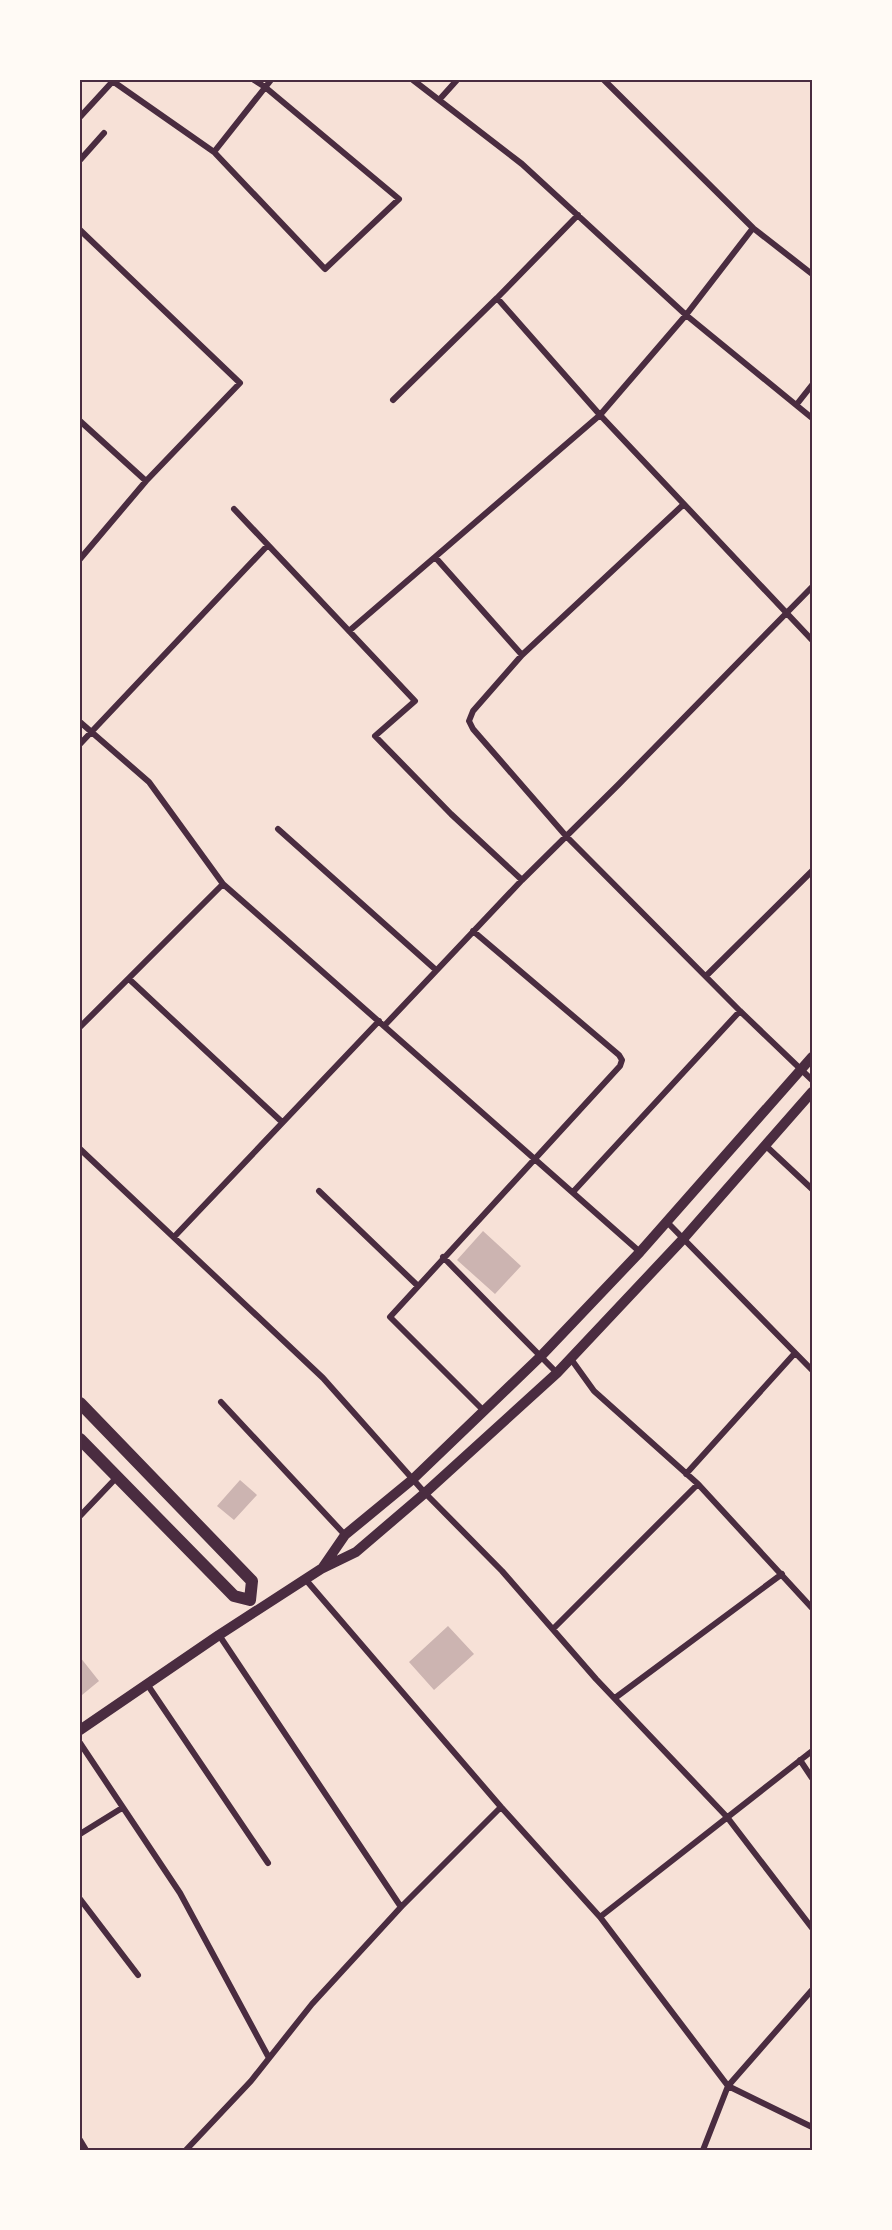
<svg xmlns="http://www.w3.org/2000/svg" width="892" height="2230" font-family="'Titillium Web',sans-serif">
  <rect width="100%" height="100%" fill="#f7e1d7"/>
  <path fill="#ccb4b1" d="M483 1231 521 1266 495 1294 457 1260Z
    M240 1480 257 1495 234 1520 217 1506Z
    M448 1626 474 1654 434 1690 409 1662Z
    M80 1657 99 1681 82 1695 80 1692Z"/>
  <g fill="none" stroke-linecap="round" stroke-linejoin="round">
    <path stroke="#4a2c40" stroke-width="6" d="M111 80 214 152
      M254 80 265 87 399 199 325 269 214 152C233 128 252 104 271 80
      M413 80 522 164 686 315 600 415 812 640
      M604 80 753 228 686 315 812 418
      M439 100 457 80
      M80 117 113 81
      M80 160 104 133
      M753 228 812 274
      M80 230 240 383 146 481 80 559
      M497 298 578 215
      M797 404 812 385
      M80 421 146 481
      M684 504 522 655 473 711 469 721 473 729 566 836 740 1011 812 1080
      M234 509 415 701 375 736 451 814 522 880 384 1026
      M435 557 522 655
      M349 631 600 415 497 298 393 400
      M80 722 149 782 223 884 80 1027
      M80 744 268 545
      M278 829 436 970
      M522 880 618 785 812 587
      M223 884 640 1252
      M473 931 619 1055 622 1060 620 1066 390 1317 484 1411
      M706 976 812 871
      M129 979 282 1122
      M765 1145 812 1189
      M80 1149 323 1378 425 1493 502 1571 596 1679 727 1817 812 1928
      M319 1191 418 1286
      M573 1192 740 1011
      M667 1222 812 1370
      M174 1237 379 1021
      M443 1257 557 1373
      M571 1359 594 1391 698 1484 812 1608
      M221 1402 345 1535
      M686 1474 795 1353
      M80 1516 117 1477
      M306 1580 501 1807 600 1917 728 2086 703 2150
      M553 1629 698 1484
      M219 1635 401 1907
      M147 1684 268 1863
      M615 1698 782 1574
      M80 1743 180 1893 269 2058
      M800 1760 812 1778
      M80 1834 122 1808
      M80 1899 138 1975
      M600 1917 812 1751
      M812 1990 728 2086 812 2127
      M80 2140 86 2150
      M186 2150 251 2081 312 2004 401 1907 501 1807"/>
    <path stroke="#4a2c40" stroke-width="10" d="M323 1567 345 1535 413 1479 541 1356 640 1252 812 1057
      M80 1730 219 1635 321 1569 356 1552 425 1493 557 1373 684 1238 812 1092"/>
    <path stroke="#4a2c40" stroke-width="12" d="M80 1403 252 1581 250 1600 234 1596 80 1439"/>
  </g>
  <rect width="892" height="2230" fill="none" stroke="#fffaf5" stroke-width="162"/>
  <rect x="81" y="81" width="730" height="2068" fill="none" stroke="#4a2c40" stroke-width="2"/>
</svg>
